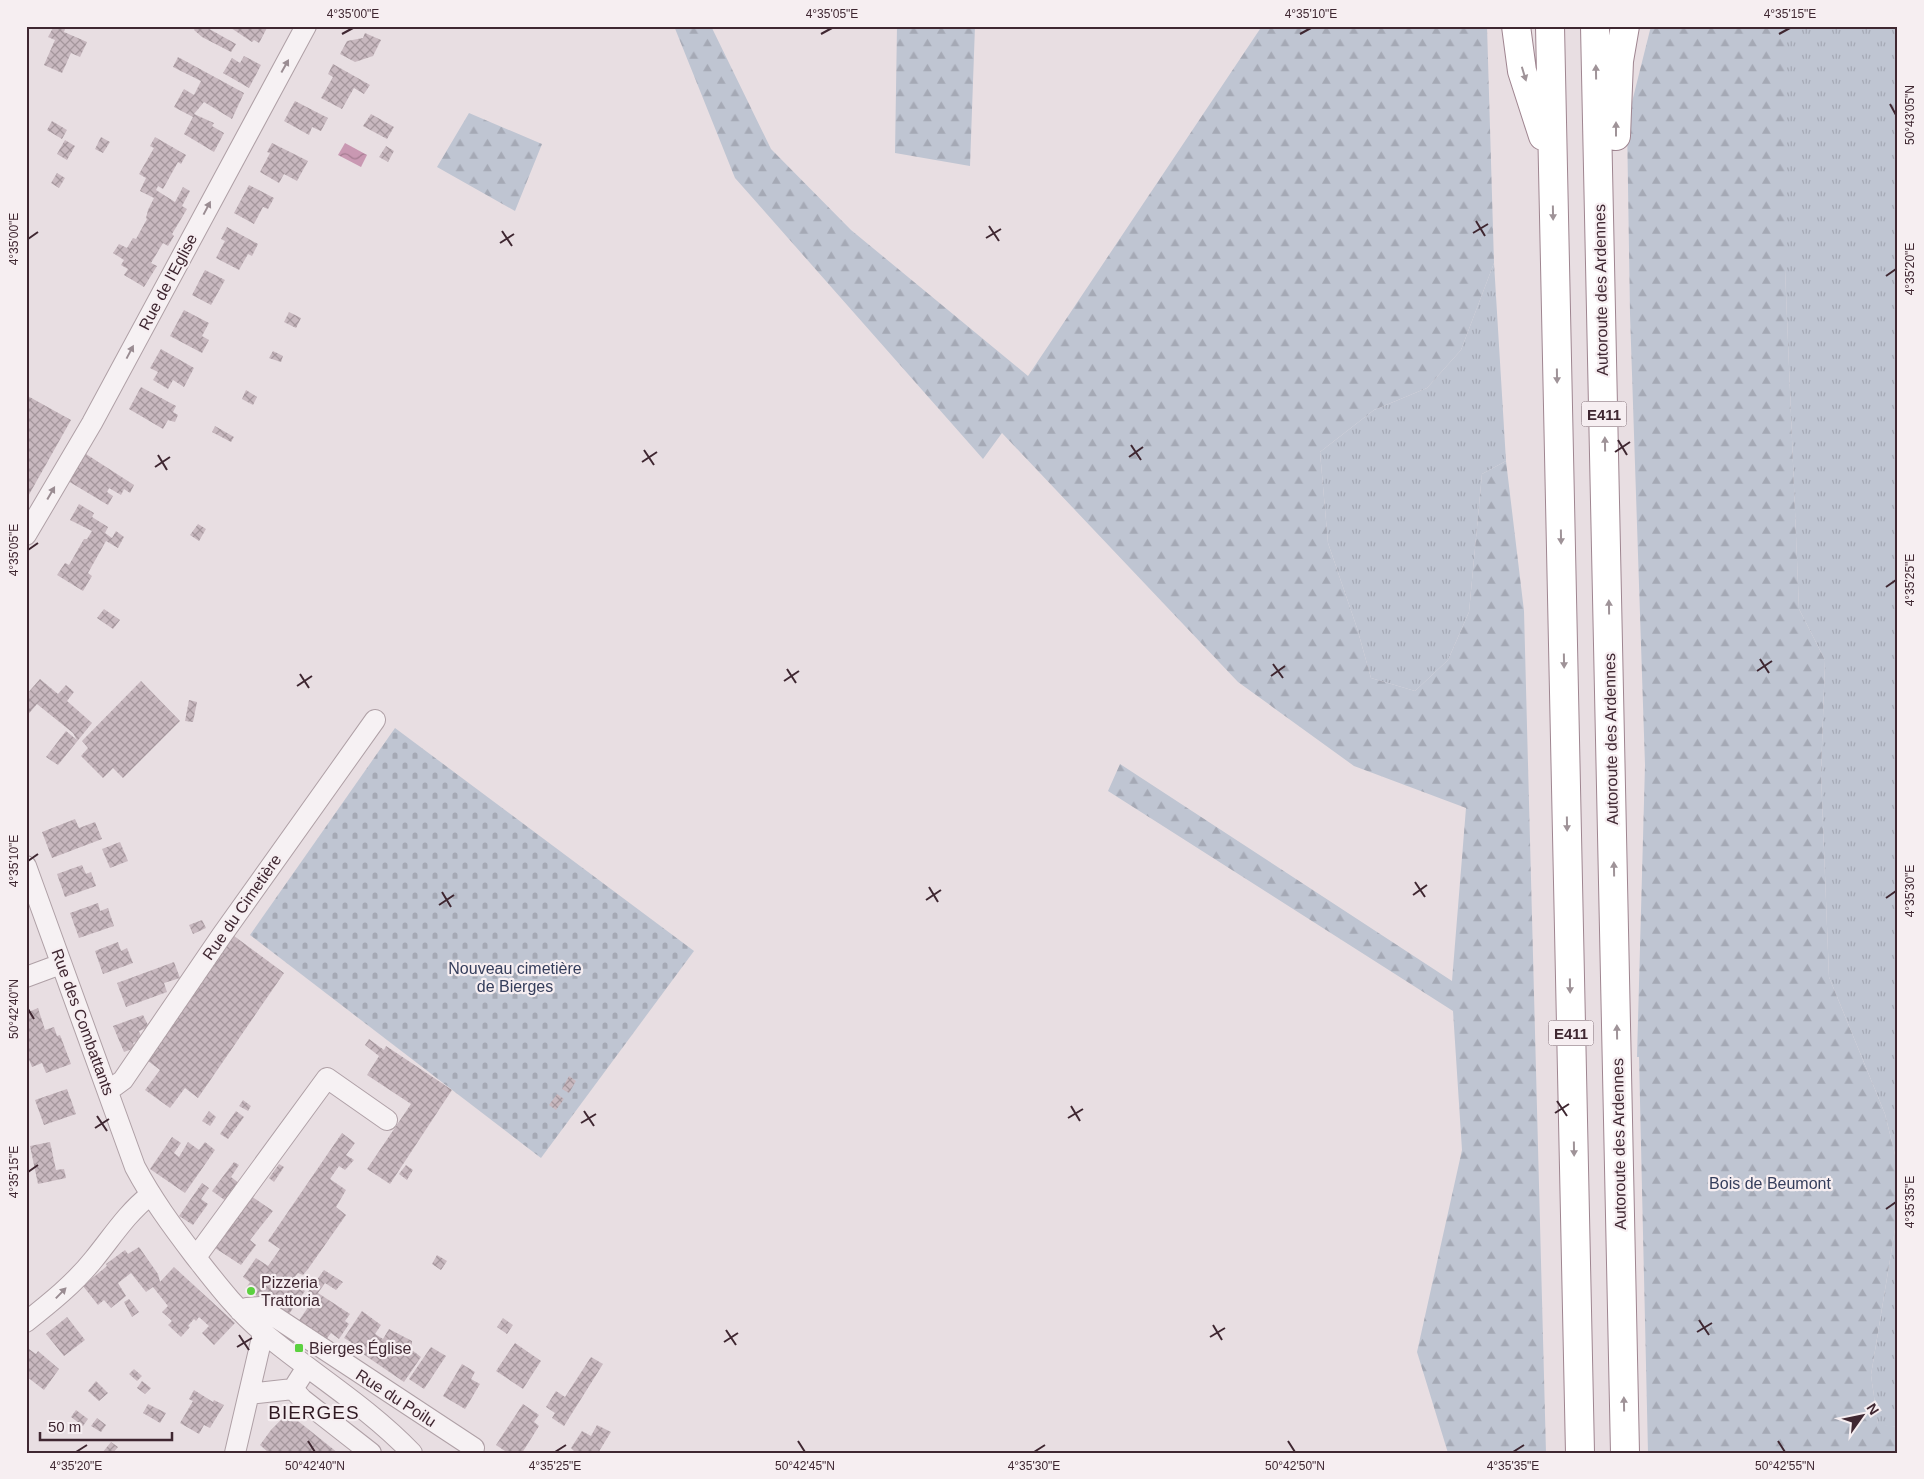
<svg xmlns="http://www.w3.org/2000/svg" width="1924" height="1479" font-family="Helvetica,sans-serif">
  <defs>
    <pattern id="grass-tufts" width="24" height="20" patternUnits="userSpaceOnUse" patternTransform="scale(1.25)"><rect width="24" height="20" fill="#bfc5d2"/><path d="M3 7l-1-3M5 7V3M7 7l1-3M15 17l-1-3M17 17v-4M19 17l1-3" fill="none" stroke="#a5a9b5"/></pattern>
    <pattern id="forest-firs" width="22" height="20" patternUnits="userSpaceOnUse" patternTransform="scale(1.25)"><rect width="22" height="20" fill="#bfc5d2"/><path d="M5 1l3.5 6h-7zM16 11l3.5 6h-7z" fill="#a5a9b5"/></pattern>
    <pattern id="cemetery-stones" width="16" height="16" patternUnits="userSpaceOnUse" patternTransform="scale(1.25)"><rect width="16" height="16" fill="#bfc5d2"/><path d="M2 7V4a2 2 0 0 1 4 0v3zM10 15v-3a2 2 0 0 1 4 0v3z" fill="#a5a9b5"/></pattern>
    <pattern id="water-waves" width="16" height="10" patternUnits="userSpaceOnUse" patternTransform="scale(1.25)"><rect width="16" height="10" fill="#c998b2"/><path d="M0 5q4-4 8 0t8 0" fill="none" stroke="#a57c91"/></pattern>
    <pattern id="building-cross-hatch" width="8" height="8" patternUnits="userSpaceOnUse" patternTransform="scale(1.25)"><rect width="8" height="8" fill="#c8b8bf"/><path d="M0 0l8 8M0 8l8-8" fill="none" stroke="#a4969c"/></pattern>
  </defs>
  <rect width="100%" height="100%" fill="#e8dee2"/>
  <path fill="url(#grass-tufts)" d="M1785 26H1898V1167L1885 1114 1829 977 1821 774 1825 660 1799 609 1785 269Z
    M1494 263 1506 461 1482 474 1469 612 1448 660 1415 691 1371 678 1357 628 1328 543 1320 452 1374 410 1427 388 1461 350Z
    M1898 1211V1427L1878 1425 1871 1375Z"/>
  <path fill="url(#forest-firs)" d="M674 26H711L771 149 851 230 1028 376 1262 26H1487L1494 263 1461 350 1427 388 1374 410 1320 452 1328 543 1357 628 1371 678 1415 691 1448 660 1469 612 1482 474 1506 461 1524 611 1546 1453H1448L1417 1352 1462 1150 1453 1011 1108 791 1120 764 1452 981 1466 808 1354 766 1238 682 1002 433 983 459 735 178Z
    M897 26H975L970 166 895 153Z
    M1651 26H1785V269L1799 609 1825 660 1821 774 1829 977 1885 1114 1898 1167V1211L1871 1375 1878 1424 1898 1427V1453H1648L1639 1057H1637L1645 765 1630 314 1627 122Z
    M469 113 542 144 515 211 437 167Z"/>
  <path fill="url(#cemetery-stones)" d="M395 728 694 951 541 1158 250 935Z"/>
  <path fill="url(#water-waves)" d="M345 143 367 155 361 167 338 155Z"/>
  <path fill="url(#building-cross-hatch)" d="M54 26H66L64 32 87 42 80 57 71 53 62 73 44 65 55 40 48 37Z
    M196 26H204L236 44 231 52 202 37 194 30Z
    M228 26H268L259 43 254 40 252 42Z
    M365 33 381 40 373 56 355 62 340 54 347 41 363 38Z
    M244 56 261 65 249 88 223 73 232 58 240 63Z
    M178 57 244 93 232 119 204 102 194 114 214 123 212 126 224 133 214 152 184 134 193 117 174 107 184 89 194 95 201 81 173 67Z
    M333 64 370 85 364 94 354 88 342 109 321 98 333 77 328 74Z
    M295 101 328 118 321 131 312 127 309 135 284 121Z
    M371 114 394 127 387 139 363 126Z
    M52 121 67 130 62 139 47 130Z
    M101 137 110 142 103 153 95 149Z
    M155 137 186 155 181 164 178 162 163 189 158 186 156 190 175 202 183 187 190 191 182 206 187 209 172 234 174 236 168 246 163 243 151 263 157 266 144 287 124 275 128 269 121 265 124 260 113 253 119 244 127 248 133 238 136 239 147 219 146 218 148 210 154 198 140 191 146 178 139 174 154 148 150 146Z
    M65 140 75 146 67 160 57 154Z
    M272 143 308 161 297 181 284 174 279 183 260 172 270 153 267 152Z
    M386 146 394 151 388 162 379 157Z
    M57 173 65 178 59 188 51 183Z
    M249 185 274 198 268 209 263 207 254 224 234 213Z
    M227 227 258 244 252 256 248 254 239 270 216 258 225 241 221 239Z
    M205 270 225 280 211 305 192 295Z
    M184 310 209 323 202 336 209 340 202 353 170 336Z
    M289 312 301 318 296 328 284 322Z
    M161 349 194 368 184 387 173 380 168 389 153 380 158 372 150 368Z
    M273 351 283 356 281 362 269 358Z
    M141 387 176 406 173 412 178 415 175 422 168 420 163 429 129 409Z
    M246 390 257 397 253 405 242 399Z
    M26 395 71 420 26 500Z
    M215 426 234 437 231 442 212 432Z
    M86 454 134 485 130 493 124 489 121 495 109 488 107 492 113 496 108 505 68 481Z
    M79 504 94 513 92 517 108 527 105 533 112 538 116 531 124 537 118 548 106 541 88 573 92 576 83 591 57 575 65 563 69 565 84 539H87L92 531 70 520Z
    M198 524 206 529 199 541 190 535Z
    M104 609 120 620 113 629 97 618Z
    M40 679 58 694 66 685 74 692 67 701 92 723 58 765 46 757 66 731 77 740 73 733 37 704 26 717V695Z
    M141 681 180 721 123 778 113 768 103 778 81 756 88 748 82 741Z
    M189 700 197 702 193 722 185 721Z
    M75 819 79 828 95 822 102 839 52 858 42 832Z
    M120 842 128 861 110 868 102 849Z
    M82 865 86 874 91 872 96 886 65 897 57 874Z
    M98 903 100 911 108 908 114 926 79 938 70 913Z
    M202 920 206 928 193 934 189 925Z
    M230 933 284 973 198 1098 185 1088 170 1108 145 1090 160 1070 144 1058Z
    M118 942 121 951 127 948 133 963 103 974 95 951Z
    M174 962 180 978 164 983 167 992 126 1007 117 983Z
    M38 1008 45 1030 54 1027 57 1036 60 1035 71 1064 46 1073 42 1063 32 1067 26 1052V1013Z
    M143 1015 149 1027 139 1031 142 1039 133 1043 135 1048 124 1052 113 1026Z
    M369 1039 384 1050 386 1046 452 1090 390 1184 367 1169 411 1104 367 1075 379 1056 365 1045Z
    M569 1076 576 1081 569 1093 562 1089Z
    M67 1089 76 1114 44 1125 35 1100Z
    M557 1094 564 1099 556 1110 549 1105Z
    M243 1100 251 1106 248 1111 239 1106Z
    M209 1111 216 1117 210 1126 202 1121Z
    M236 1111 244 1117 228 1139 220 1134Z
    M342 1133 355 1143 346 1155 354 1160 345 1170 339 1166 330 1179 346 1190 336 1207 346 1215 308 1269 303 1275 298 1273 291 1281 305 1291 287 1317 246 1288 250 1282 243 1277 256 1258 268 1266 280 1249 268 1241Z
    M172 1137 181 1143 174 1153 179 1157 188 1142 199 1150 205 1142 215 1150 185 1193 150 1169Z
    M50 1142 56 1170 64 1169 66 1178 38 1184 30 1146Z
    M234 1162 239 1165 231 1177 239 1183 226 1201 212 1191Z
    M279 1164 284 1167 274 1182 269 1178Z
    M406 1165 413 1170 407 1180 399 1174Z
    M202 1183 209 1188 201 1199 208 1204 193 1225 179 1216Z
    M251 1196 273 1211 250 1240 256 1245 241 1265 215 1248Z
    M139 1247 158 1274 160 1282 174 1267 235 1323 214 1345 202 1333 209 1326 199 1317 196 1321 194 1319 188 1326 190 1327 181 1337 168 1325 172 1321 162 1312 168 1306 153 1287 146 1292 131 1273 118 1283 126 1296 111 1308 104 1300 98 1305 83 1286 107 1266 106 1264 125 1250 128 1254Z
    M437 1255 447 1261 441 1270 432 1264Z
    M324 1270 343 1282 336 1290 325 1283 318 1293 350 1314 345 1321 349 1324 339 1339 331 1333 325 1341 298 1322 315 1297 308 1292Z
    M129 1299 139 1312 132 1317 124 1302Z
    M362 1311 381 1325 375 1334 383 1339 389 1329 412 1341V1350L421 1357 404 1382 350 1345 351 1342 344 1338Z
    M67 1317 85 1340 64 1356 46 1334Z
    M503 1318 513 1325 507 1334 497 1327Z
    M515 1343 541 1361 523 1389 496 1371Z
    M26 1347 36 1354 38 1351 59 1369 44 1390 26 1376Z
    M431 1347 446 1356 424 1389 409 1379Z
    M591 1357 603 1364 564 1426 552 1418 555 1413 546 1407 556 1391 565 1397Z
    M462 1364 475 1372 471 1379 480 1384 465 1409 443 1396Z
    M134 1369 142 1376 137 1381 129 1374Z
    M96 1381 108 1393 99 1401 88 1391Z
    M142 1381 151 1388 145 1394 137 1388Z
    M194 1390 213 1402 214 1400 224 1405 210 1428 204 1425 199 1434 180 1423 193 1401 189 1399Z
    M148 1404 166 1413 160 1423 143 1413Z
    M523 1404 539 1415 534 1422 539 1426 522 1453H508L496 1445Z
    M76 1410 88 1419 83 1426 71 1417Z
    M288 1413 338 1453H269L260 1445 271 1430Z
    M97 1418 106 1425 101 1432 91 1426Z
    M597 1425 611 1432 598 1453H576L571 1448 582 1431 591 1436Z
    M111 1442 118 1447 113 1453H102Z"/>
  <g fill="none" stroke-linecap="round" stroke-linejoin="round">
    <defs>
      <path id="minor" d="M26 535 92 423 306 26
        M26 866 135 1167C152 1199 172 1226 194 1255 216 1283 237 1311 265 1334 313 1374 368 1407 412 1453
        M26 977 61 964
        M108 1091 123 1080 222 935 375 720
        M196 1257 327 1078 387 1120
        M240 1311 247 1308 260 1307 474 1448
        M26 1322C50 1303 75 1283 94 1259 112 1237 127 1213 150 1195
        M307 1367 293 1389 302 1399 371 1453
        M249 1394 293 1389
        M235 1453 263 1333"/>
      <path id="highway" d="M1516 26 1522 71 1543 136
        M1550 26 1580 1453
        M1595 26 1625 1453
        M1616 136 1619 61 1625 26"/>
    </defs>
    <use href="#minor" stroke="#afa0a6" stroke-width="22"/>
    <use href="#highway" stroke="#9f8590" stroke-width="30"/>
    <use href="#minor" stroke="#f6f1f3" stroke-width="20"/>
    <use href="#highway" stroke="#fff" stroke-width="28"/>
  </g>
  <defs><path id="oneway-solid" d="M-6-.8H1V-3.2L6.5 0L1 3.2V.8H-6Z" transform="scale(1.25)"/></defs>
  <g fill="#9a8c92">
    <use href="#oneway-solid" transform="translate(285 66) rotate(-61)"/>
    <use href="#oneway-solid" transform="translate(207 208) rotate(-62)"/>
    <use href="#oneway-solid" transform="translate(130 352) rotate(-62)"/>
    <use href="#oneway-solid" transform="translate(51 493) rotate(-60)"/>
    <use href="#oneway-solid" transform="translate(61 1293) rotate(-46)"/>
  </g>
  <g fill="#9f9398">
    <use href="#oneway-solid" transform="translate(1596 72) rotate(-91)"/>
    <use href="#oneway-solid" transform="translate(1524 74) rotate(73)"/>
    <use href="#oneway-solid" transform="translate(1616 129) rotate(-90)"/>
    <use href="#oneway-solid" transform="translate(1553 213) rotate(89)"/>
    <use href="#oneway-solid" transform="translate(1557 376) rotate(89)"/>
    <use href="#oneway-solid" transform="translate(1605 444) rotate(-91)"/>
    <use href="#oneway-solid" transform="translate(1561 537) rotate(89)"/>
    <use href="#oneway-solid" transform="translate(1609 607) rotate(-91)"/>
    <use href="#oneway-solid" transform="translate(1564 661) rotate(89)"/>
    <use href="#oneway-solid" transform="translate(1567 824) rotate(89)"/>
    <use href="#oneway-solid" transform="translate(1614 869) rotate(-91)"/>
    <use href="#oneway-solid" transform="translate(1570 986) rotate(89)"/>
    <use href="#oneway-solid" transform="translate(1617 1032) rotate(-91)"/>
    <use href="#oneway-solid" transform="translate(1574 1149) rotate(89)"/>
    <use href="#oneway-solid" transform="translate(1624 1404) rotate(-91)"/>
  </g>
  <path fill="none" stroke="#3f2731" stroke-width="2" d="M342 34 353 28M821 34 832 28M1300 34 1311 28M1779 34 1790 28M1890 104 1896 115M1476 221 1485 236M989 226 999 241M502 231 512 246M1473 233 1488 224M986 238 1001 229M28 239 38 232M500 243 514 234M1886 276 1896 269M1618 440 1627 455M1131 445 1141 460M644 450 654 465M1615 452 1630 442M158 455 167 470M1129 457 1143 447M642 462 657 452M155 467 170 457M28 550 38 543M1886 587 1896 580M1760 659 1769 673M1273 664 1283 678M787 669 796 683M1757 671 1772 661M300 674 309 688M1271 676 1285 666M784 681 799 671M297 686 312 676M28 861 38 854M1415 882 1425 897M929 887 938 902M442 892 451 907M1413 895 1427 885M1886 898 1896 891M926 900 941 890M439 905 454 895M28 1009 34 1019M1557 1101 1567 1116M1071 1106 1080 1121M584 1111 594 1126M1555 1113 1569 1104M97 1116 107 1131M1068 1118 1083 1109M581 1123 596 1114M95 1128 109 1119M28 1172 38 1165M1886 1209 1896 1202M1699 1320 1709 1335M1213 1325 1222 1340M726 1330 736 1345M1697 1332 1712 1323M239 1335 249 1350M1210 1337 1225 1328M724 1342 738 1333M237 1347 252 1338M308 1441 315 1452M798 1441 805 1452M1288 1441 1295 1452M1778 1441 1785 1452M76 1452 87 1445M555 1452 566 1445M1034 1452 1045 1445M1513 1452 1524 1445"/>
  <g fill="#5bd13f" stroke="#f6eef1" stroke-width="2">
    <circle cx="251" cy="1291" r="5"/>
    <rect x="294" y="1343" width="10" height="10" rx="2.5"/>
  </g>
  <g text-anchor="middle" dominant-baseline="central" stroke-width="4.5" stroke-linejoin="round" paint-order="stroke">
    <g fill="#f6eef1" stroke="#76636b" stroke-width="1">
      <rect x="1581.5" y="401.5" width="45" height="25" rx="4"/>
      <rect x="1548.5" y="1020.5" width="45" height="25" rx="4"/>
    </g>
    <g font-size="15" font-weight="bold" fill="#3f2731">
      <text x="1604" y="414">E411</text>
      <text x="1571" y="1033">E411</text>
    </g>
    <g font-size="16" fill="#3f2731" stroke="#f6eef1">
      <text transform="translate(168 282) rotate(-62)">Rue de l'Eglise</text>
      <text transform="translate(1601 290) rotate(-91)">Autoroute des Ardennes</text>
      <text transform="translate(1611 739) rotate(-91)">Autoroute des Ardennes</text>
      <text transform="translate(242 907) rotate(-55)">Rue du Cimetière</text>
      <text transform="translate(83 1022) rotate(70)">Rue des Combattants</text>
      <text transform="translate(1619 1144) rotate(-91)">Autoroute des Ardennes</text>
      <text transform="translate(396 1398) rotate(33)">Rue du Poilu</text>
    </g>
    <g font-size="16" fill="#343d5b" stroke="#f6eef1">
      <text x="515" y="968">Nouveau cimetière<tspan x="515" dy="18">de Bierges</tspan></text>
      <text x="1770" y="1183">Bois de Beumont</text>
    </g>
    <g font-size="16" fill="#3f2731" stroke="#f6eef1" text-anchor="start">
      <text x="261" y="1282">Pizzeria<tspan x="261" dy="18">Trattoria</tspan></text>
      <text x="309" y="1348">Bierges Église</text>
    </g>
    <g font-size="19" letter-spacing="1" fill="#301922" stroke="#f6eef1">
      <text x="314" y="1412">BIERGES</text>
    </g>
  </g>
  <rect width="1924" height="1479" fill="none" stroke="#f6eef1" stroke-width="55"/>
  <g transform="translate(1862 1416) rotate(57)" stroke="#f6eef1" stroke-width="4" paint-order="stroke">
  <path d="M0-4L9 19L0 12L-9 19Z" fill="#3f2731"/>
  <text y="-8" font-size="14" font-weight="bold" text-anchor="middle" fill="#3f2731">N</text>
  </g>
  <path d="M40 1432v8h132v-8" fill="none" stroke="#3f2731" stroke-width="2.5"/>
  <text x="48" y="1432" font-size="15" fill="#3f2731" stroke="#f6eef1" stroke-width="4" paint-order="stroke">50 m</text>
  <rect x="28" y="28" width="1868" height="1424" fill="none" stroke="#3f2731" stroke-width="2"/>
  <g font-size="12" text-anchor="middle" fill="#3f2731">
    <text x="353" y="18">4°35'00"E</text>
    <text x="832" y="18">4°35'05"E</text>
    <text x="1311" y="18">4°35'10"E</text>
    <text x="1790" y="18">4°35'15"E</text>
    <text transform="translate(1910 115) rotate(-90)" y="4">50°43'05"N</text>
    <text transform="translate(14 239) rotate(-90)" y="4">4°35'00"E</text>
    <text transform="translate(1910 269) rotate(-90)" y="4">4°35'20"E</text>
    <text transform="translate(14 550) rotate(-90)" y="4">4°35'05"E</text>
    <text transform="translate(1910 580) rotate(-90)" y="4">4°35'25"E</text>
    <text transform="translate(14 861) rotate(-90)" y="4">4°35'10"E</text>
    <text transform="translate(1910 891) rotate(-90)" y="4">4°35'30"E</text>
    <text transform="translate(14 1009) rotate(-90)" y="4">50°42'40"N</text>
    <text transform="translate(14 1172) rotate(-90)" y="4">4°35'15"E</text>
    <text transform="translate(1910 1202) rotate(-90)" y="4">4°35'35"E</text>
    <text x="76" y="1470">4°35'20"E</text>
    <text x="315" y="1470">50°42'40"N</text>
    <text x="555" y="1470">4°35'25"E</text>
    <text x="805" y="1470">50°42'45"N</text>
    <text x="1034" y="1470">4°35'30"E</text>
    <text x="1295" y="1470">50°42'50"N</text>
    <text x="1513" y="1470">4°35'35"E</text>
    <text x="1785" y="1470">50°42'55"N</text>
  </g>
</svg>
